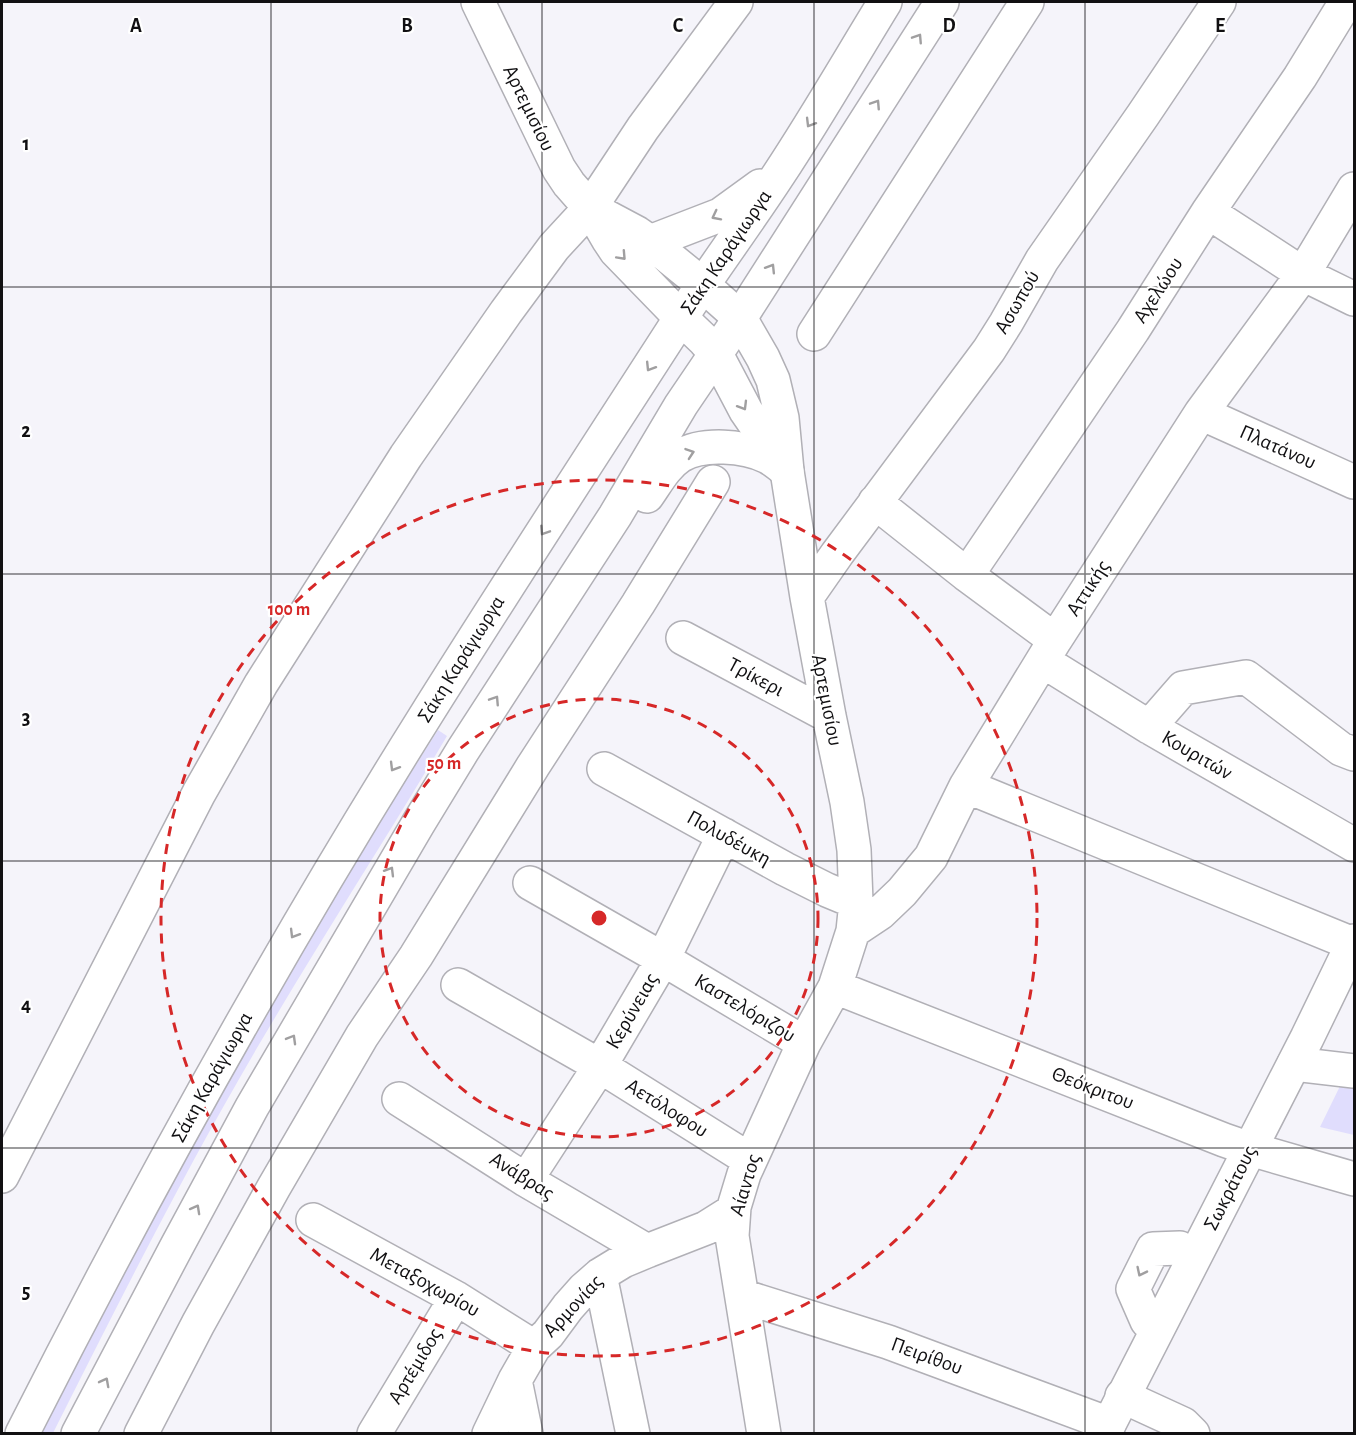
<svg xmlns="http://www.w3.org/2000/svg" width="1356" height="1435" font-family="'Alegreya Sans',sans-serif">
  <rect width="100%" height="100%" fill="#f5f4fa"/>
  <path fill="#e0ddfd" d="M438 730 447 736C389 834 328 928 270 1026 191 1158 122 1296 53 1433L37 1434 97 1316 324 910Z
    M1343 1080 1354 1081V1135L1320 1127Z"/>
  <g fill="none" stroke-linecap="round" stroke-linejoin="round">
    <defs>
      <path id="minor" d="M478 2 559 169 569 184 590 208 608 239 616 251 681 318 704 340 716 354 746 411 786 469
        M590 208 637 233 650 242 703 285 740 318 763 358 773 380 782 418 787 471 807 597 829 716 847 802 854 850 856 902 853 931
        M1208 212 1303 274 1354 299
        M814 334 1027 2
        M1201 413 1354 482
        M875 502 967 575 1055 640
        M967 575 1133 330 1208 212 1300 77 1346 2
        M807 597 837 554 989 350 1006 323 1042 260 1143 115 1219 2
        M683 638 829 716
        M1043 661 1149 727 1354 845
        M1149 727 1183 688 1246 677 1341 749 1354 754
        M604 769 785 869 827 890 856 902
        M966 786 1353 944
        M530 883 663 959 804 1043
        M458 985 600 1066 750 1160
        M835 987 1224 1140 1250 1149 1354 1179
        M1294 1064 1354 1071
        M399 1099 526 1180 647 1251
        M2 1176 199 793 261 684 406 456 506 312 554 247 590 208 643 128 736 2
        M526 1180 600 1066 663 959 724 835
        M313 1220 456 1298 534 1347
        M600 1275 633 1434
        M742 1296 888 1342 1109 1424
        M1147 1321 1133 1289 1153 1249 1180 1248
        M515 1380 526 1434
        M1122 1396 1183 1424 1193 1434
        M141 1434 198 1324 274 1187 362 1036 416 956 533 766 638 604 713 482
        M374 1434 456 1298
        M489 1434 515 1380 534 1347 548 1334 568 1307 584 1289 600 1275 623 1261 647 1251 706 1228 733 1211
        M764 1434 732 1236 734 1207 744 1174 804 1043 835 987 853 931 880 913 902 892 931 857 966 786 1055 640 1201 413 1303 274 1354 189"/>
      <path id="major" d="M650 242 720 215 760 186
        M647 496C657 482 665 466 680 456 703 442 745 446 768 457 775 461 781 466 787 471
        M22 1434C145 1191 277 953 421 723 506 587 593 454 680 319 712 270 747 223 779 174 816 118 850 59 885 2
        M78 1434 177 1246 252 1107 418 824 463 750 615 516 681 405 740 318 942 2
        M1104 1434 1307 1038 1354 941"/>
    </defs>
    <use href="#minor" stroke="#b1b0b6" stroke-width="36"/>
    <use href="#major" stroke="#b1b0b6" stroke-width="36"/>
    <use href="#minor" stroke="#fff" stroke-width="33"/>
    <use href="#major" stroke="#fff" stroke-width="33"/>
  </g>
  <defs><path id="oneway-chevron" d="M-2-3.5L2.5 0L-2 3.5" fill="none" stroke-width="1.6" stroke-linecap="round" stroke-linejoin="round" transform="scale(1.5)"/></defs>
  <g stroke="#a09fa0">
    <use href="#oneway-chevron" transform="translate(918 38) rotate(-57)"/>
    <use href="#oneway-chevron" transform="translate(876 104) rotate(-57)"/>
    <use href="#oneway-chevron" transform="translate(810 123) rotate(121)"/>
    <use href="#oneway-chevron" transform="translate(716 216) rotate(153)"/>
    <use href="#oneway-chevron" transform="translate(622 256) rotate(47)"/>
    <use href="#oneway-chevron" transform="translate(771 268) rotate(-58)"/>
    <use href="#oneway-chevron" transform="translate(650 367) rotate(122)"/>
    <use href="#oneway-chevron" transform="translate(743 406) rotate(59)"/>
    <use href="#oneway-chevron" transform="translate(690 453) rotate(-19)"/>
    <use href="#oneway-chevron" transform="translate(544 531) rotate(123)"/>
    <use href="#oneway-chevron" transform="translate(495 700) rotate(-57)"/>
    <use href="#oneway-chevron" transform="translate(394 767) rotate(121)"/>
    <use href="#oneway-chevron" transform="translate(390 871) rotate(-59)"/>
    <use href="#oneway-chevron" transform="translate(294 934) rotate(121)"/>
    <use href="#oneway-chevron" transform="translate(292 1039) rotate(-60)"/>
    <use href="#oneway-chevron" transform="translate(196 1209) rotate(-61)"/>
    <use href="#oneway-chevron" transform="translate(1141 1272) rotate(116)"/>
    <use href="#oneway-chevron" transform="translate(105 1382) rotate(-62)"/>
  </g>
  <path fill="none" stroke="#111012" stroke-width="1.5" stroke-opacity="0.55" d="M271 2V1434M542 2V1434M814 2V1434M1085 2V1434M2 287H1354M2 574H1354M2 861H1354M2 1148H1354"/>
  <g fill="none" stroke="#d62828" stroke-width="3" stroke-dasharray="10 8">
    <circle cx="599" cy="918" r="219"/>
    <circle cx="599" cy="918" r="438"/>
  </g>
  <g text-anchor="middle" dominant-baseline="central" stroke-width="4.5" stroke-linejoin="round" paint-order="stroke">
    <g font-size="21" fill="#111012" stroke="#fff">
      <text transform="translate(529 108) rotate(64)">Αρτεμισίου</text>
      <text transform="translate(726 252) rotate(-56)">Σάκη Καράγιωργα</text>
      <text transform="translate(1158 290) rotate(-57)">Αχελώου</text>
      <text transform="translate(1017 302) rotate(-60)">Ασωπού</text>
      <text transform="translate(1278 447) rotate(24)">Πλατάνου</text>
      <text transform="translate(1088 588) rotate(-57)">Αττικής</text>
      <text transform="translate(461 659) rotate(-58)">Σάκη Καράγιωργα</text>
      <text transform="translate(756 677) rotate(28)">Τρίκερι</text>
      <text transform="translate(827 700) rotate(79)">Αρτεμισίου</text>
      <text transform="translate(1197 755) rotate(30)">Κουριτών</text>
      <text transform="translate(729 838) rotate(29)">Πολυδέυκη</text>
      <text transform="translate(745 1008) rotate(31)">Καστελόριζου</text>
      <text transform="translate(632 1011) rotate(-60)">Κερύνειας</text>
      <text transform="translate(212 1077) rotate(-61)">Σάκη Καράγιωργα</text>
      <text transform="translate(1093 1088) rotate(21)">Θεόκριτου</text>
      <text transform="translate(667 1108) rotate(32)">Αετόλοφου</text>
      <text transform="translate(522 1176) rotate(32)">Ανάβρας</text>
      <text transform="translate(745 1185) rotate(-73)">Αίαντoς</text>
      <text transform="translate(1230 1188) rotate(-63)">Σωκράτους</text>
      <text transform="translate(425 1282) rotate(29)">Μεταξοχωρίου</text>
      <text transform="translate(573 1306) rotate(-47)">Αρμονίας</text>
      <text transform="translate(927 1356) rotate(20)">Πειρίθου</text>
      <text transform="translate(415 1366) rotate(-59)">Αρτέμιδος</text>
    </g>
  </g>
  <g font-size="20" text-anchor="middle" font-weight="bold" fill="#111012" stroke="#fff" stroke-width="4.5" stroke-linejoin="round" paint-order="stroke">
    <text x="136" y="32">A</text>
    <text x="407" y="32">B</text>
    <text x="678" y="32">C</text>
    <text x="949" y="32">D</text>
    <text x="1220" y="32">E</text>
    <text x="26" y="150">1</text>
    <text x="26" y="437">2</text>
    <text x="26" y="724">3</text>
    <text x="26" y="1011">4</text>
    <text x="26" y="1298">5</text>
  </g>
  <circle cx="599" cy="918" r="9" fill="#d62828" stroke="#fff" stroke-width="3"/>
  <g font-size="18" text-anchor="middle" font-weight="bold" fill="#d62828" stroke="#fff" stroke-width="4.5" stroke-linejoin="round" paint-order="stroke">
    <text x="289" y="615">100 m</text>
    <text x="444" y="769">50 m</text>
  </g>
  <rect width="1356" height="1435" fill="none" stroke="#111012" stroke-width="6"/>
</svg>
